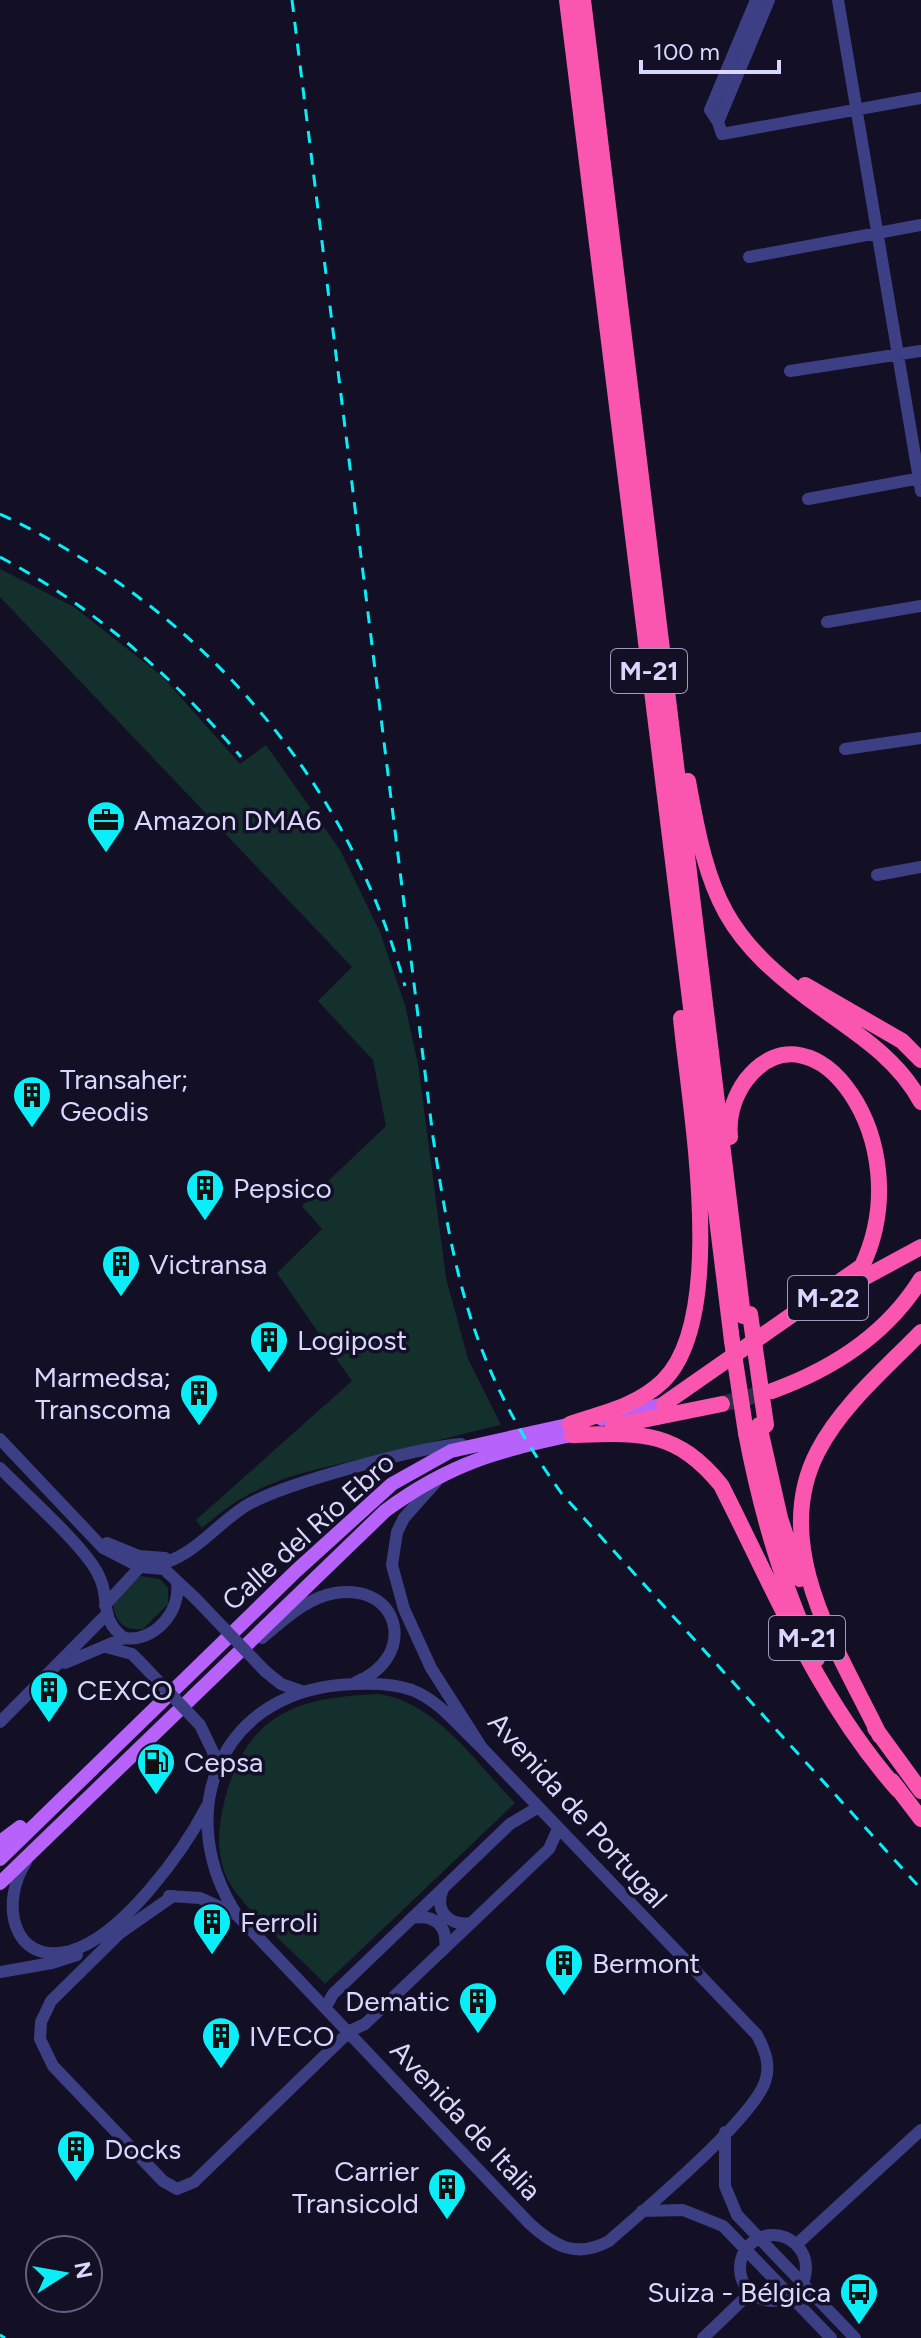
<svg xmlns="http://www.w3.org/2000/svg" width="921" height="2338" font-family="Figtree,sans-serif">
  <rect width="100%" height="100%" fill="#131026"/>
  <path fill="#13302d" d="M0 569 74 607 162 676 240 764 266 745 340 850 380 932 405 1005 418 1064 446 1278 468 1359 501 1425C458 1434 417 1447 375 1456 306 1472 257 1478 202 1528L196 1520 352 1381 277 1273 322 1229 302 1206 386 1126 373 1060 318 1001 352 967 0 597Z
    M140 1576 160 1579 168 1588V1604L143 1629C124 1631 115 1622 113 1603Z
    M380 1694C438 1704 476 1763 515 1803L325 1984C301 1959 244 1909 229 1882 215 1855 218 1827 225 1799 248 1712 298 1697 380 1694Z"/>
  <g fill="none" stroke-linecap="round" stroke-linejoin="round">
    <path stroke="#312e46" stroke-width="16" stroke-dasharray="16 8" stroke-linecap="butt" d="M722 1404 772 1391"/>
    <path stroke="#3d3f84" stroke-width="12" d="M769 0 718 122 722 134 921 98
      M838 0 921 491
      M718 122 710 110 756 0
      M749 257 921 225
      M790 371 921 351
      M808 499 921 478
      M827 622 921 606
      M845 749 921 738
      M877 875 921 867
      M0 1439 103 1548 140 1567
      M0 1468C25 1494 81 1543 97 1572 112 1598 97 1617 124 1638 153 1643 181 1612 177 1584
      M436 1482 404 1518 397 1532 392 1565 404 1609 431 1668 482 1748 757 2035C765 2050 771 2065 765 2082 751 2121 644 2210 609 2241 576 2259 554 2246 529 2223L237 1915C173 1817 216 1697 339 1685 362 1683 390 1682 412 1690 440 1701 460 1728 482 1748
      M107 1543 139 1556 165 1558
      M153 1566C193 1558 212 1528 244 1507 280 1484 417 1448 461 1444
      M105 1605 140 1567 164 1569 196 1599
      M262 1638C284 1620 306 1598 335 1593 401 1582 418 1658 356 1682
      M106 1647 132 1654 139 1661
      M65 1663 124 1638
      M265 1671 281 1684 301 1691
      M0 1722 105 1616
      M200 1725 213 1752 217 1774
      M26 1862C0 1901 11 1966 70 1951 122 1937 183 1852 207 1806
      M443 1889C434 1910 448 1926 471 1923
      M169 1896 200 1898 235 1914
      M173 1896 120 1933 51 2001 41 2022 40 2039 53 2066 163 2181 177 2189 194 2182 350 2031 365 2024 549 1849 558 1829
      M412 1918C434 1914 448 1925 445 1948
      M0 1972 52 1963 77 1955
      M326 2007 333 1994 510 1824 537 1808
      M725 2132V2186L737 2215 855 2338
      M642 2211 683 2210 723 2226 831 2338
      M740 2268a33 33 0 1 1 66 0a33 33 0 1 1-66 0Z
      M797 2244 921 2130
      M703 2338 750 2293"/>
    <path stroke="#b762fa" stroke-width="14" d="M602 1419 664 1404
      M0 1842 20 1827
      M0 1859 296 1571 392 1484 451 1451 581 1422
      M0 1883 385 1511C451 1462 503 1449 581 1433"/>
    <path stroke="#fa56b0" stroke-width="16" d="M567 0 732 1341
      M583 0 743 1316
      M688 781C709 899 723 938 824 1010 861 1036 899 1061 921 1102
      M805 985 902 1041 921 1060
      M849 1286 921 1247
      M772 1391C833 1369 887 1334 921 1279
      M664 1404 862 1266C921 1142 813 994 746 1080 733 1098 728 1116 730 1137
      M570 1424C603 1413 637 1406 663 1381 729 1316 689 1105 681 1018
      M759 1425 780 1518 800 1579
      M613 1426 722 1404
      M746 1433C761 1512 782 1587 817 1659
      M572 1435C640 1433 675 1429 721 1485 776 1593 817 1698 898 1790
      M875 1728 921 1791
      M880 1736C839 1651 768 1546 818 1451 841 1406 886 1368 921 1332
      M892 1781 921 1819"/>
    <path stroke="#0aeff7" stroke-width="3" stroke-dasharray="12 10" stroke-linecap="butt" d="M292 0 433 1137C455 1282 474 1372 562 1494L921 1889
      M0 514C198 607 346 774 405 986
      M0 557C95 608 172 675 241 757
      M0 2335 5 2338"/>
    <path stroke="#3d3f84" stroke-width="12" d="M196 1599 265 1671
      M139 1661 200 1725"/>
    <path stroke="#fa56b0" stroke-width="16" d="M750 1314 766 1425
      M732 1341 746 1433"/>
  </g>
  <defs>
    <symbol id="office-pin" viewBox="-11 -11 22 30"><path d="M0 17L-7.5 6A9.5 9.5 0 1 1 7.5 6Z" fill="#0aeff7" stroke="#131026"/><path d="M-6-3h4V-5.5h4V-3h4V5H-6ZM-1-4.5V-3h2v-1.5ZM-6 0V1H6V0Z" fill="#111"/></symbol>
    <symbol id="building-pin" viewBox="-11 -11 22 30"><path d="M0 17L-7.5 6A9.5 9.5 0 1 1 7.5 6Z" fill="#0aeff7" stroke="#131026"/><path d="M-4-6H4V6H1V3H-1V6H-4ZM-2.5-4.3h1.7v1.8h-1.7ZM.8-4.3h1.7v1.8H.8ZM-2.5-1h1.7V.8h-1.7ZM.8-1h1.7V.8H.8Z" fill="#111"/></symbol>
    <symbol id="fuel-pin" viewBox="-11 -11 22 30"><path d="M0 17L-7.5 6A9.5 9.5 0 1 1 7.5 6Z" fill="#0aeff7" stroke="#131026"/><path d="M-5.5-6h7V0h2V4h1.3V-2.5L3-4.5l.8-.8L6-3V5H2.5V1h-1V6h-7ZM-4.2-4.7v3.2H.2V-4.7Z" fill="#111"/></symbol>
    <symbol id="bus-pin" viewBox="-11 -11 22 30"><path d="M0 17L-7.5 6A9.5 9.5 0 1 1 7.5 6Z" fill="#0aeff7" stroke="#131026"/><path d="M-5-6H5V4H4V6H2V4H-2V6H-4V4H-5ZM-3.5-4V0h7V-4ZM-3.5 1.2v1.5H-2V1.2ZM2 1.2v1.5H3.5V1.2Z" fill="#111"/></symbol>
  </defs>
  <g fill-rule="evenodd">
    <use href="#office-pin" x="84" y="798" width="44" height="60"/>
    <use href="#building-pin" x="10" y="1073" width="44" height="60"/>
    <use href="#building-pin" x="183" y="1166" width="44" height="60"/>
    <use href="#building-pin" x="99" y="1242" width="44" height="60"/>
    <use href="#building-pin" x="247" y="1318" width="44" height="60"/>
    <use href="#building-pin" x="177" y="1371" width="44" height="60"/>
    <use href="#building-pin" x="27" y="1668" width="44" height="60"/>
    <use href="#fuel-pin" x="134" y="1740" width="44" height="60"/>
    <use href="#building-pin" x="190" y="1900" width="44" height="60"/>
    <use href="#building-pin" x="542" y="1941" width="44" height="60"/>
    <use href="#building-pin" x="456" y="1979" width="44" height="60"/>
    <use href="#building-pin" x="199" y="2014" width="44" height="60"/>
    <use href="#building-pin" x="54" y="2127" width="44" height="60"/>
    <use href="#building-pin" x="425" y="2165" width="44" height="60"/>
    <use href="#bus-pin" x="837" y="2270" width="44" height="60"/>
  </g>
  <g text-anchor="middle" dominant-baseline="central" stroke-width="7" stroke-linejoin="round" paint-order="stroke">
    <g fill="#131026" stroke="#9e9bbd" stroke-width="2">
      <rect x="611" y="649" width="76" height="44" rx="6"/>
      <rect x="788" y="1276" width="80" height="44" rx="6"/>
      <rect x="769" y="1616" width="76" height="44" rx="6"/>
    </g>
    <g font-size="26" font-weight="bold" fill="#d9d7fe">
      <text x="649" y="671">M-21</text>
      <text x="828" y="1298">M-22</text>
      <text x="807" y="1638">M-21</text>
    </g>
    <g font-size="28" fill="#d9d7fe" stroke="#131026" text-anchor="start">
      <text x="134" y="820">Amazon DMA6</text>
      <text x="60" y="1079">Transaher;<tspan x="60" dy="32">Geodis</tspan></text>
      <text x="233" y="1188">Pepsico</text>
      <text x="149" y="1264">Victransa</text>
      <text x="297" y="1340">Logipost</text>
      <text x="171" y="1377" text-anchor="end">Marmedsa;<tspan x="171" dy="32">Transcoma</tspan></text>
      <text x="77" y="1690">CEXCO</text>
      <text x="184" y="1762">Cepsa</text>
      <text x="240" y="1922">Ferroli</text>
      <text x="592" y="1963">Bermont</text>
      <text x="450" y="2001" text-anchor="end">Dematic</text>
      <text x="249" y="2036">IVECO</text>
      <text x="104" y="2149">Docks</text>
      <text x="419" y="2171" text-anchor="end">Carrier<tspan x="419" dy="32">Transicold</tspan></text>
      <text x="831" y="2292" text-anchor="end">Suiza - Bélgica</text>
    </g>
    <g font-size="28" fill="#d9d7fe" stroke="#131026">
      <text transform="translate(308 1531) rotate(-42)">Calle del Río Ebro</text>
      <text transform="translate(578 1810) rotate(48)">Avenida de Portugal</text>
      <text transform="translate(466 2120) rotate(47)">Avenida de Italia</text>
    </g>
  </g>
  <g transform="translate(64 2274) rotate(79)"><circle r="38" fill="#131026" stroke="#62607c" stroke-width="2"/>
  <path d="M0-6L14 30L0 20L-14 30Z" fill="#0aeff7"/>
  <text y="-12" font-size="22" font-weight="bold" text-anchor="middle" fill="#d9d7fe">N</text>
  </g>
  <path d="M641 60v12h138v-12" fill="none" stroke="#d9d7fe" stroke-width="4"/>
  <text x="653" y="60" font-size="24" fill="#d9d7fe" stroke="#131026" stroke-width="6" paint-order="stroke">100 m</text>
</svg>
